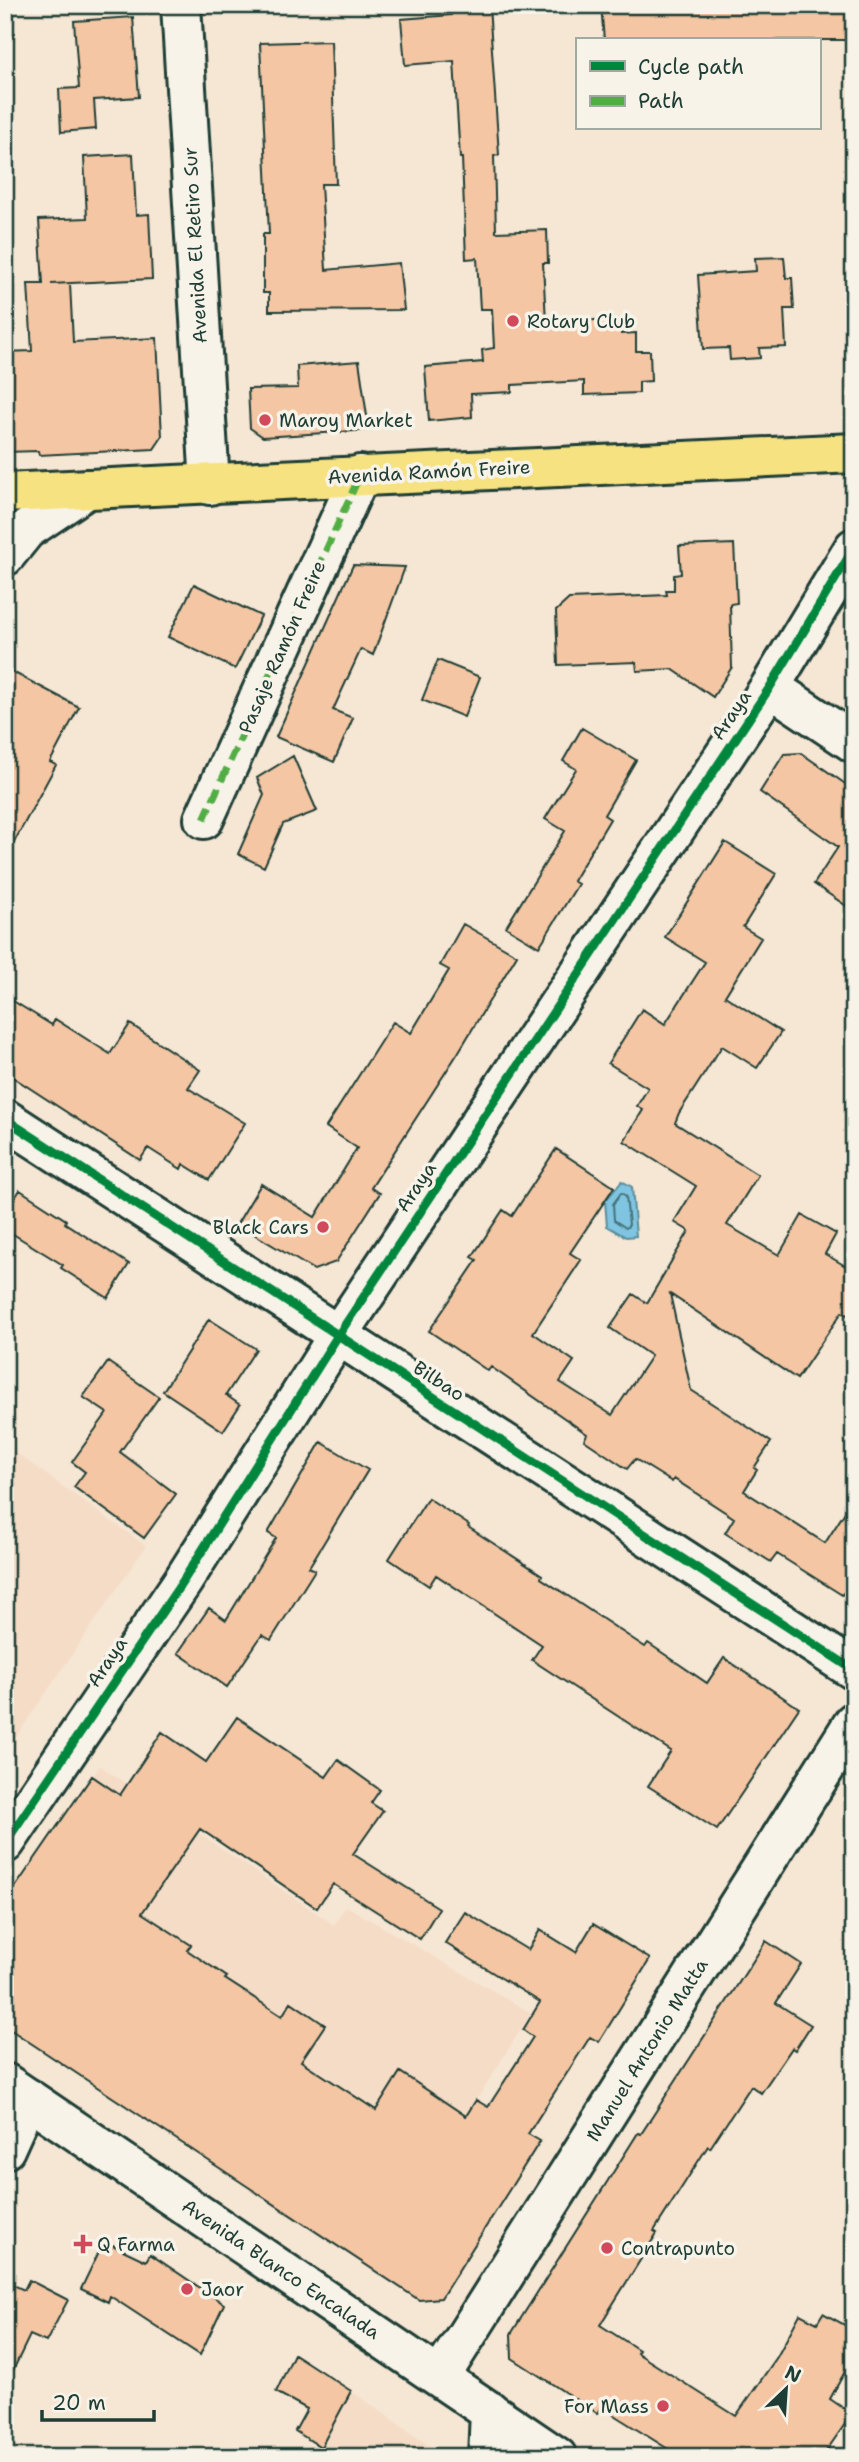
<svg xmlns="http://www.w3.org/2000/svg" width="859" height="2462" font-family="'Shantell Sans',sans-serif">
  <rect width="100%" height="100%" fill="#f6e6d4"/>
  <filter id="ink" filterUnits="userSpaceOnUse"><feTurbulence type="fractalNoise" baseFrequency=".0143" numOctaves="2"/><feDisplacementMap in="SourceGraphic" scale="14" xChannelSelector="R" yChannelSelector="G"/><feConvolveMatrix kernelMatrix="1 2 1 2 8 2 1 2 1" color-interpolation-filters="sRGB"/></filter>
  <g filter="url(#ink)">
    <path fill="#f5dcc6" d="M5 1445 146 1546 5 1753Z
      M100 1766 334 1925 346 1906 531 2013 477 2099 540 2141 441 2298 419 2300 5 2026 59 1826Z
      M351 2391 435 2450 445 2457H316Z"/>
    <path fill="#7fc4e0" stroke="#598e9b" stroke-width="2" d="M622 1181 632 1187 636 1236 626 1237 607 1226 605 1201Z"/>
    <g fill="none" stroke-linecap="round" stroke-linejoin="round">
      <path stroke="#457379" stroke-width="2" d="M621 1193 626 1196 629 1225 626 1228 614 1220 613 1204Z"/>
    </g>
    <path fill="#f4c6a4" stroke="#1f3d34" stroke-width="2" d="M450 5H489L499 155 494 156 496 232 547 230 548 263H543L546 322 620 319 621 334 636 333V351H650L651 381 639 382V393L584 395V381L512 385V392L471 394 472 417 429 421 425 367 483 362 482 350 494 348 492 309H480L477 258 466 259 462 158H460L454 61 405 65 401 19 451 15Z
      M601 5H854V40H604Z
      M133 17 139 97 94 100 96 129 61 132 59 89 79 88 74 21Z
      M331 41 336 184H321L326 270 399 263 404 310 269 311V293H263V234H269L260 43Z
      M133 154 136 215 149 214 152 279 51 284H70L73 342 157 338 162 437 154 449 39 455 38 451 5 452V352L32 351 28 284H43L39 220 87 218 84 157Z
      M784 257 786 278H792L794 309H784L786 347 759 348 760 358 730 360 729 348 703 349 698 275 756 271 755 258Z
      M359 361 369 430 263 437 250 428 248 389 298 388 297 366Z
      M734 544 737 603 730 604 732 667 713 697 672 669 637 671 636 662 558 665 556 611 569 599 667 595 666 590H674V575L681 574 679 546Z
      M353 565 405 567 373 655 361 649 333 710 353 718 334 762 276 737Z
      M194 584 261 616 235 669 168 637Z
      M438 660 480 677 464 717 422 700Z
      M5 668 79 707 50 762 56 765 5 859Z
      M582 728 636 760 604 815 610 819 573 881 578 884 539 947 506 927 565 831 545 819 576 769 563 761Z
      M801 753 854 790V911L814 884 838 847 760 792 784 754Z
      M293 756 317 811 283 824 264 867 238 854 264 795 257 778Z
      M725 842 776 874 743 927 761 938 725 996 781 1032 757 1068 722 1046 679 1113 675 1123 758 1175 727 1225 779 1255 802 1215 836 1234 825 1254 854 1271V1319L842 1312 797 1379 670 1294 691 1390 771 1442 754 1468 757 1470 744 1491 825 1543 854 1498V1578L842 1595 777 1554 771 1562 725 1533 734 1518 674 1479 672 1482 635 1459 627 1469 584 1440 587 1434 491 1367 488 1371 429 1331 477 1260 472 1257 503 1210 512 1216 556 1149 614 1187 570 1253 581 1260 533 1333 574 1361 560 1382 612 1415 651 1356 610 1328 633 1294 647 1303 689 1231 674 1222 696 1186 624 1141 643 1110 637 1106 648 1088 608 1063 642 1009 665 1024 705 962 665 937Z
      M463 924 517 955 458 1053 371 1188 380 1193 336 1262 314 1270 237 1224 261 1184 315 1217 357 1148 326 1127 393 1022 411 1033 449 970 440 965Z
      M5 996 52 1025 55 1019 110 1054 130 1024 200 1070 188 1088 245 1123 209 1180 183 1164 181 1169 148 1148 140 1160 5 1072Z
      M20 1190 66 1220 65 1223 129 1264 108 1298 61 1268 63 1265 5 1229V1213Z
      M209 1319 256 1349 226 1395 240 1405 223 1431 163 1391Z
      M108 1362 159 1397 120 1452 176 1494 144 1538 74 1487 85 1472 72 1462 107 1413 83 1397Z
      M321 1442 368 1470 309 1567 315 1570 271 1640 262 1635 227 1687 178 1653 209 1608 226 1620 276 1538 268 1533Z
      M428 1498 469 1525 468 1527 542 1575 541 1578 645 1647 648 1643 707 1683 724 1658 799 1708 717 1830 648 1786 671 1751 532 1660 542 1645 436 1575 429 1586 389 1559Z
      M237 1717 326 1777 338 1760 380 1790 371 1803 383 1811 353 1854 439 1908 420 1939 333 1884 317 1908 200 1829 142 1913 191 1945 187 1950 227 1977 225 1979 282 2016 291 2002 325 2025 301 2061 376 2110 400 2072 466 2116 476 2100 488 2107 533 2037 523 2030 540 2002 445 1943 465 1912 528 1950 540 1930 576 1952 593 1924 650 1959 599 2042 590 2037 528 2134 540 2141 441 2298 419 2300 5 2026V1902L92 1776 120 1795 162 1732 206 1762Z
      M766 1941 801 1964 776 2003 811 2025 795 2050 792 2048 761 2093 751 2086 710 2148 708 2146 654 2231 657 2233 600 2325 639 2350 637 2353 736 2416 777 2357 800 2314 817 2323 823 2313 854 2330V2355L830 2399 852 2414 822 2457H681L601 2407 597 2413 512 2358 511 2334 638 2133 641 2134Z
      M104 2241 146 2261 150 2254 224 2304 200 2355 110 2296 108 2302 81 2289Z
      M29 2280 68 2300 46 2342 30 2335 5 2387V2281L24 2290Z
      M294 2354 351 2391 321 2447 295 2431 307 2409 276 2392Z"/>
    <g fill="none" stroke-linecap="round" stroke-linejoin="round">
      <defs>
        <path id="minor" d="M181 5 210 485
          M5 556 26 530 87 489
          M770 687 854 743
          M204 819 360 475
          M5 1119 854 1670
          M5 1843 183 1581 337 1337 770 687 854 548
          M5 2083 557 2457
          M5 2149 28 2098
          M440 2377 854 1722
          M488 2457 490 2411"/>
        <path id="major" d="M5 493 854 453"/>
      </defs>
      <use href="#minor" stroke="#1f3d34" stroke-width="44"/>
      <use href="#major" stroke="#1f3d34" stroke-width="44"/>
      <use href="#minor" stroke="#f7f3e8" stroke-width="38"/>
      <use href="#major" stroke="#f6e281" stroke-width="38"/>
      <path stroke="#52ad45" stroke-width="7" stroke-dasharray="14 7" stroke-linecap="butt" d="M204 819 360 475"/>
      <defs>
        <path id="cycleway" d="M5 1119 854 1670
          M5 1843 183 1581 337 1337 770 687 854 548"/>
      </defs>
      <use href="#cycleway" stroke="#f7f3e8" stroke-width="13"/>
      <use href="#cycleway" stroke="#00873e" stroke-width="9"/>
    </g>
  </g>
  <g fill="#d1495b" stroke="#f7f3e8" stroke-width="2.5">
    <circle cx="513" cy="321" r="7"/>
    <circle cx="265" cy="420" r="7"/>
    <circle cx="323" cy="1227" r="7"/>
    <path d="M79.5 2233.5h7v7h7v7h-7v7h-7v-7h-7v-7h7z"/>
    <circle cx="607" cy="2248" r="7"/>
    <circle cx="187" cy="2289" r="7"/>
    <circle cx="663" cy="2406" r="7"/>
  </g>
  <g text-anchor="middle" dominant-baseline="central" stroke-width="7" stroke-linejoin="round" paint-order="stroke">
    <g font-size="19" fill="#1f3d34" stroke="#f7f3e8">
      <text transform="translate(195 245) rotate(-93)">Avenida El Retiro Sur</text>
      <text transform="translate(429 472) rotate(-3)">Avenida Ramón Freire</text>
      <text transform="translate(282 647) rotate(-66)">Pasaje Ramón Freire</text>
      <text transform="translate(731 715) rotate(-56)">Araya</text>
      <text transform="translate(416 1187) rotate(-56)">Araya</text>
      <text transform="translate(439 1381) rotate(33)">Bilbao</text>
      <text transform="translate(107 1662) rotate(-56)">Araya</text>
      <text transform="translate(647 2050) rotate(-58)">Manuel Antonio Matta</text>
      <text transform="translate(281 2269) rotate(34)">Avenida Blanco Encalada</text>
    </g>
    <g font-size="19" fill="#1f3d34" stroke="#f7f3e8" text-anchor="start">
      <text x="527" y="321">Rotary Club</text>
      <text x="279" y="420">Maroy Market</text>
      <text x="309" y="1227" text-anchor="end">Black Cars</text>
      <text x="97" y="2244">Q Farma</text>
      <text x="621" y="2248">Contrapunto</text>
      <text x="201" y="2289">Jaor</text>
      <text x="649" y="2406" text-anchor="end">For Mass</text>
    </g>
  </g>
  <rect width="859" height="2462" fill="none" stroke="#f7f3e8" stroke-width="28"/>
  <rect x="14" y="14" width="831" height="2434" fill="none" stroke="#1f3d34" stroke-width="2.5" filter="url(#ink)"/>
  <rect x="576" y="38" width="245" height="91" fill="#f7f3e8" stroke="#a1aaa0" stroke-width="2"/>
  <rect x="590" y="61" width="35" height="10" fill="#00873e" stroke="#a1aaa0" stroke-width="2"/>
  <text x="638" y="74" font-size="21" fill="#1f3d34">Cycle path</text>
  <rect x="590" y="96" width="35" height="10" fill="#52ad45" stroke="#a1aaa0" stroke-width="2"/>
  <text x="638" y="108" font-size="21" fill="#1f3d34">Path</text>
  <g transform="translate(786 2389) rotate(25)" stroke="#f7f3e8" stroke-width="5" paint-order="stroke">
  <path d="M0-5L12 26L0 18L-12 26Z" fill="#1f3d34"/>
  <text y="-10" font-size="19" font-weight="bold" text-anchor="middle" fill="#1f3d34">N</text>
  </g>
  <path d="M42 2410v10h112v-10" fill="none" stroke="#1f3d34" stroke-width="3.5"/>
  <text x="52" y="2410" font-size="21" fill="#1f3d34" stroke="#f7f3e8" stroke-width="5" paint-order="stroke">20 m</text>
</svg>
